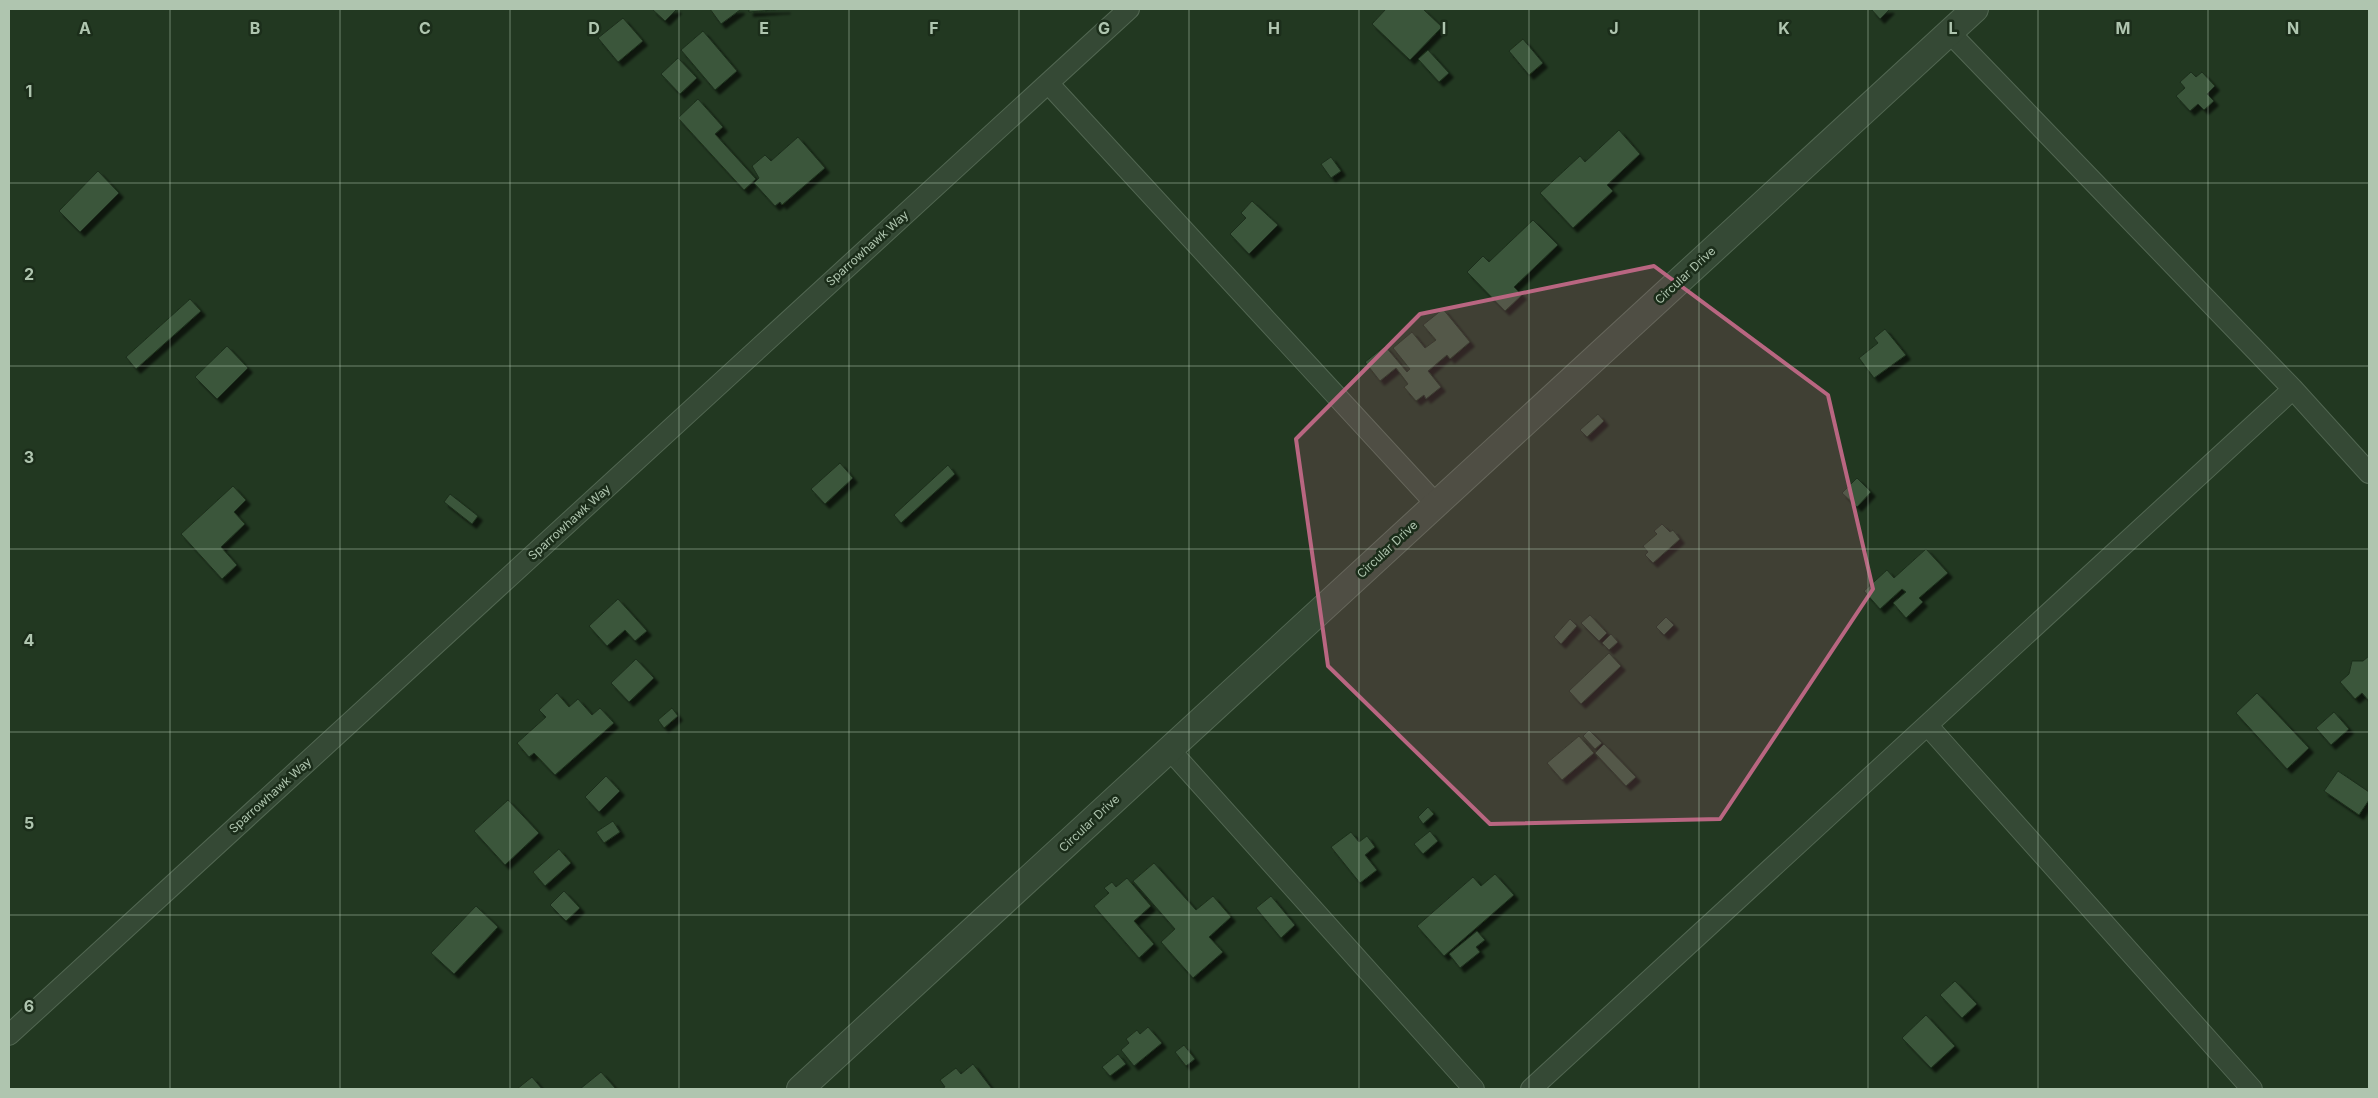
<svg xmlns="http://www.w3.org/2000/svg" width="2378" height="1098" font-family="Inter,sans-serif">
  <defs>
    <filter id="shadow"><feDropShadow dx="4.5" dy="4.5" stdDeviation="1" flood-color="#0009"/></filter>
  </defs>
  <rect width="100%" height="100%" fill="#223821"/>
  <path fill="#3b563a" stroke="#1d2f1c" filter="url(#shadow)" d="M652 9H677L665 21Z
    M710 9H740V10L721 24Z
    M749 9H786L749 12Z
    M1386 9H1423L1442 27 1410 60 1372 24Z
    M1871 9H1890L1880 19Z
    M623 18 643 41 618 62 598 38Z
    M703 31 737 71 715 90 681 50Z
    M1523 39 1543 63 1529 75 1509 51Z
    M1428 50 1449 73 1439 82 1418 59Z
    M678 58 697 78 680 94 661 74Z
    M2191 72 2196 77 2202 72 2215 86 2207 94 2214 101 2204 110 2198 104 2190 111 2176 96 2185 88 2180 82Z
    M698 99 723 127 715 134 756 179 744 190 678 118Z
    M1619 130 1640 154 1607 185 1613 191 1573 228 1540 193 1580 156 1585 162Z
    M798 137 825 168 782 205 780 202 775 206 754 183 759 178 752 166 765 155 771 161Z
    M1331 157 1341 171 1331 178 1321 164Z
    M98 171 119 193 80 232 59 211Z
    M1252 201 1278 225 1249 254 1230 234 1246 218 1241 213Z
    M1533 220 1558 245 1514 287 1522 295 1505 311 1467 272 1483 256 1489 262Z
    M190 299 201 311 136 369 126 357Z
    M1443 309 1470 342 1450 359 1447 355 1428 371 1441 387 1426 399 1424 395 1416 401 1404 387 1408 384 1396 368 1380 381 1365 362 1385 346 1407 372 1410 369 1393 348 1412 332 1425 348 1436 340 1423 325Z
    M1885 329 1906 355 1874 378 1859 358 1878 343 1874 338Z
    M227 346 248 368 217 399 195 377Z
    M1598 414 1604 421 1587 437 1580 430Z
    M840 463 853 478 825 504 811 489Z
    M948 465 955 474 901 523 894 515Z
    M1857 478 1871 492 1857 507 1842 493Z
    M233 486 246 500 234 512 245 524 221 547 237 565 222 579 181 534Z
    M450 494 478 516 472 524 444 502Z
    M1662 524 1670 532 1673 530 1680 539 1653 563 1645 555 1648 552 1643 546 1657 534 1654 531Z
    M1926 549 1948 573 1919 598 1923 602 1906 618 1893 603 1906 592 1902 589 1880 609 1864 591 1887 570 1894 578Z
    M618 599 647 631 635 641 625 630 607 646 589 626Z
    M1590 615 1607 633 1599 641 1581 623Z
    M1666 617 1674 625 1664 635 1656 627Z
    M1570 619 1577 626 1561 644 1554 637Z
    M1611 634 1618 642 1609 650 1602 643Z
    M1609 653 1621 666 1581 704 1569 691Z
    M2369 656V701L2362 693 2355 699 2340 682 2349 674 2352 661H2363Z
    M636 659 654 678 629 702 611 683Z
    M557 693 569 707 578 699 592 715 600 708 614 723 555 775 534 753 529 757 517 743 546 717 539 710Z
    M2257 693 2309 748 2287 769 2236 713Z
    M672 708 678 716 664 728 658 720Z
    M2334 712 2349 729 2331 745 2316 728Z
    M1589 730 1602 743 1595 749 1583 736Z
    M1579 736 1594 753 1562 780 1547 763Z
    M1604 744 1636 777 1626 786 1595 753Z
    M2338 771 2369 792V800L2359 815 2324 791Z
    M606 776 620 791 599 812 585 797Z
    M508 800 539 833 505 865 474 831Z
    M1428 807 1434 814 1423 824 1418 817Z
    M613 821 620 832 604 843 596 832Z
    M1430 831 1438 841 1423 854 1414 844Z
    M1351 832 1359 842 1367 836 1375 847 1365 855 1377 870 1360 883 1331 847Z
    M559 849 571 863 545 886 533 872Z
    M1154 863 1196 910 1213 896 1231 917 1209 937 1223 952 1193 978 1161 942 1175 929 1133 881Z
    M1495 874 1514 895 1444 956 1417 926 1473 877 1481 886Z
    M1127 878 1151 906 1134 921 1154 944 1139 958 1094 906 1109 893 1104 888 1112 882 1116 887Z
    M564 891 580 908 566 921 550 905Z
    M1271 896 1295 925 1281 938 1256 908Z
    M476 906 498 927 454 974 431 953Z
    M1477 931 1485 940 1476 947 1480 952 1460 968 1449 954Z
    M1955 981 1977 1004 1962 1018 1940 995Z
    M1926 1015 1955 1046 1931 1068 1902 1038Z
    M1148 1027 1162 1043 1134 1066 1121 1050 1129 1043 1126 1039 1137 1030 1140 1034Z
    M1184 1045 1195 1059 1186 1066 1175 1052Z
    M1118 1054 1126 1064 1110 1076 1102 1067Z
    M973 1064 992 1089H941L945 1087 940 1080 956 1068 961 1074Z
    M601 1072 616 1089H580Z
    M532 1077 542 1089H517Z"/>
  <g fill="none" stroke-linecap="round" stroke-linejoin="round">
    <defs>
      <path id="minor" d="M1949 32 2293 389 2369 473
        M1048 83 1436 504
        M1928 726 2252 1089
        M1170 750 1474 1089
        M9 1035 1129 9
        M1531 1089 2293 389"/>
      <path id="tertiary" d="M800 1089 1975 9"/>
    </defs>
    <use href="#minor" stroke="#526752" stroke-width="22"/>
    <use href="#tertiary" stroke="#526752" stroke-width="28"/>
    <use href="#minor" stroke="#354935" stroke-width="20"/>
    <use href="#tertiary" stroke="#354935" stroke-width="26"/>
  </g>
  <path fill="#b96681" fill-opacity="0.2" stroke="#b96681" stroke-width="4" stroke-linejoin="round" d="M1654 266 1828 395 1873 589 1720 819 1490 824 1328 666 1296 439 1420 314Z"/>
  <path fill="none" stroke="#afc5af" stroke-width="1" stroke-opacity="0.55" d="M170 9V1089M340 9V1089M510 9V1089M679 9V1089M849 9V1089M1019 9V1089M1189 9V1089M1359 9V1089M1529 9V1089M1699 9V1089M1868 9V1089M2038 9V1089M2208 9V1089M9 183H2369M9 366H2369M9 549H2369M9 732H2369M9 915H2369"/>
  <g text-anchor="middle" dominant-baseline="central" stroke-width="5" stroke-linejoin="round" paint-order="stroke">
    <g font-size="12" fill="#afc5af" stroke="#1b2d1a">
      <text transform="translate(867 248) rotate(-42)">Sparrowhawk Way</text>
      <text transform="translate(1685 275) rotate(-43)">Circular Drive</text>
      <text transform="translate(569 522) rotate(-42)">Sparrowhawk Way</text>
      <text transform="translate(1387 549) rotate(-43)">Circular Drive</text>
      <text transform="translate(270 795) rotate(-42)">Sparrowhawk Way</text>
      <text transform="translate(1089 823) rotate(-43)">Circular Drive</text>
    </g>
  </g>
  <g font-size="16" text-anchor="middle" font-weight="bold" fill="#afc5af" stroke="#1b2d1a" stroke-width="5" stroke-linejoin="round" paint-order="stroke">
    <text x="85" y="34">A</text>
    <text x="255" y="34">B</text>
    <text x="425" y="34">C</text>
    <text x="594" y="34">D</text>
    <text x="764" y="34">E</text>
    <text x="934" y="34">F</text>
    <text x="1104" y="34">G</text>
    <text x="1274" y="34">H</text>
    <text x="1444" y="34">I</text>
    <text x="1614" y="34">J</text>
    <text x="1784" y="34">K</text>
    <text x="1953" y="34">L</text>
    <text x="2123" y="34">M</text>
    <text x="2293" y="34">N</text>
    <text x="29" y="97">1</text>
    <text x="29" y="280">2</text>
    <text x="29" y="463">3</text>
    <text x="29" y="646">4</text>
    <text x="29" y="829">5</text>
    <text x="29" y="1012">6</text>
  </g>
  <rect width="2378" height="1098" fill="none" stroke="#afc5af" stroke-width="20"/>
</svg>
